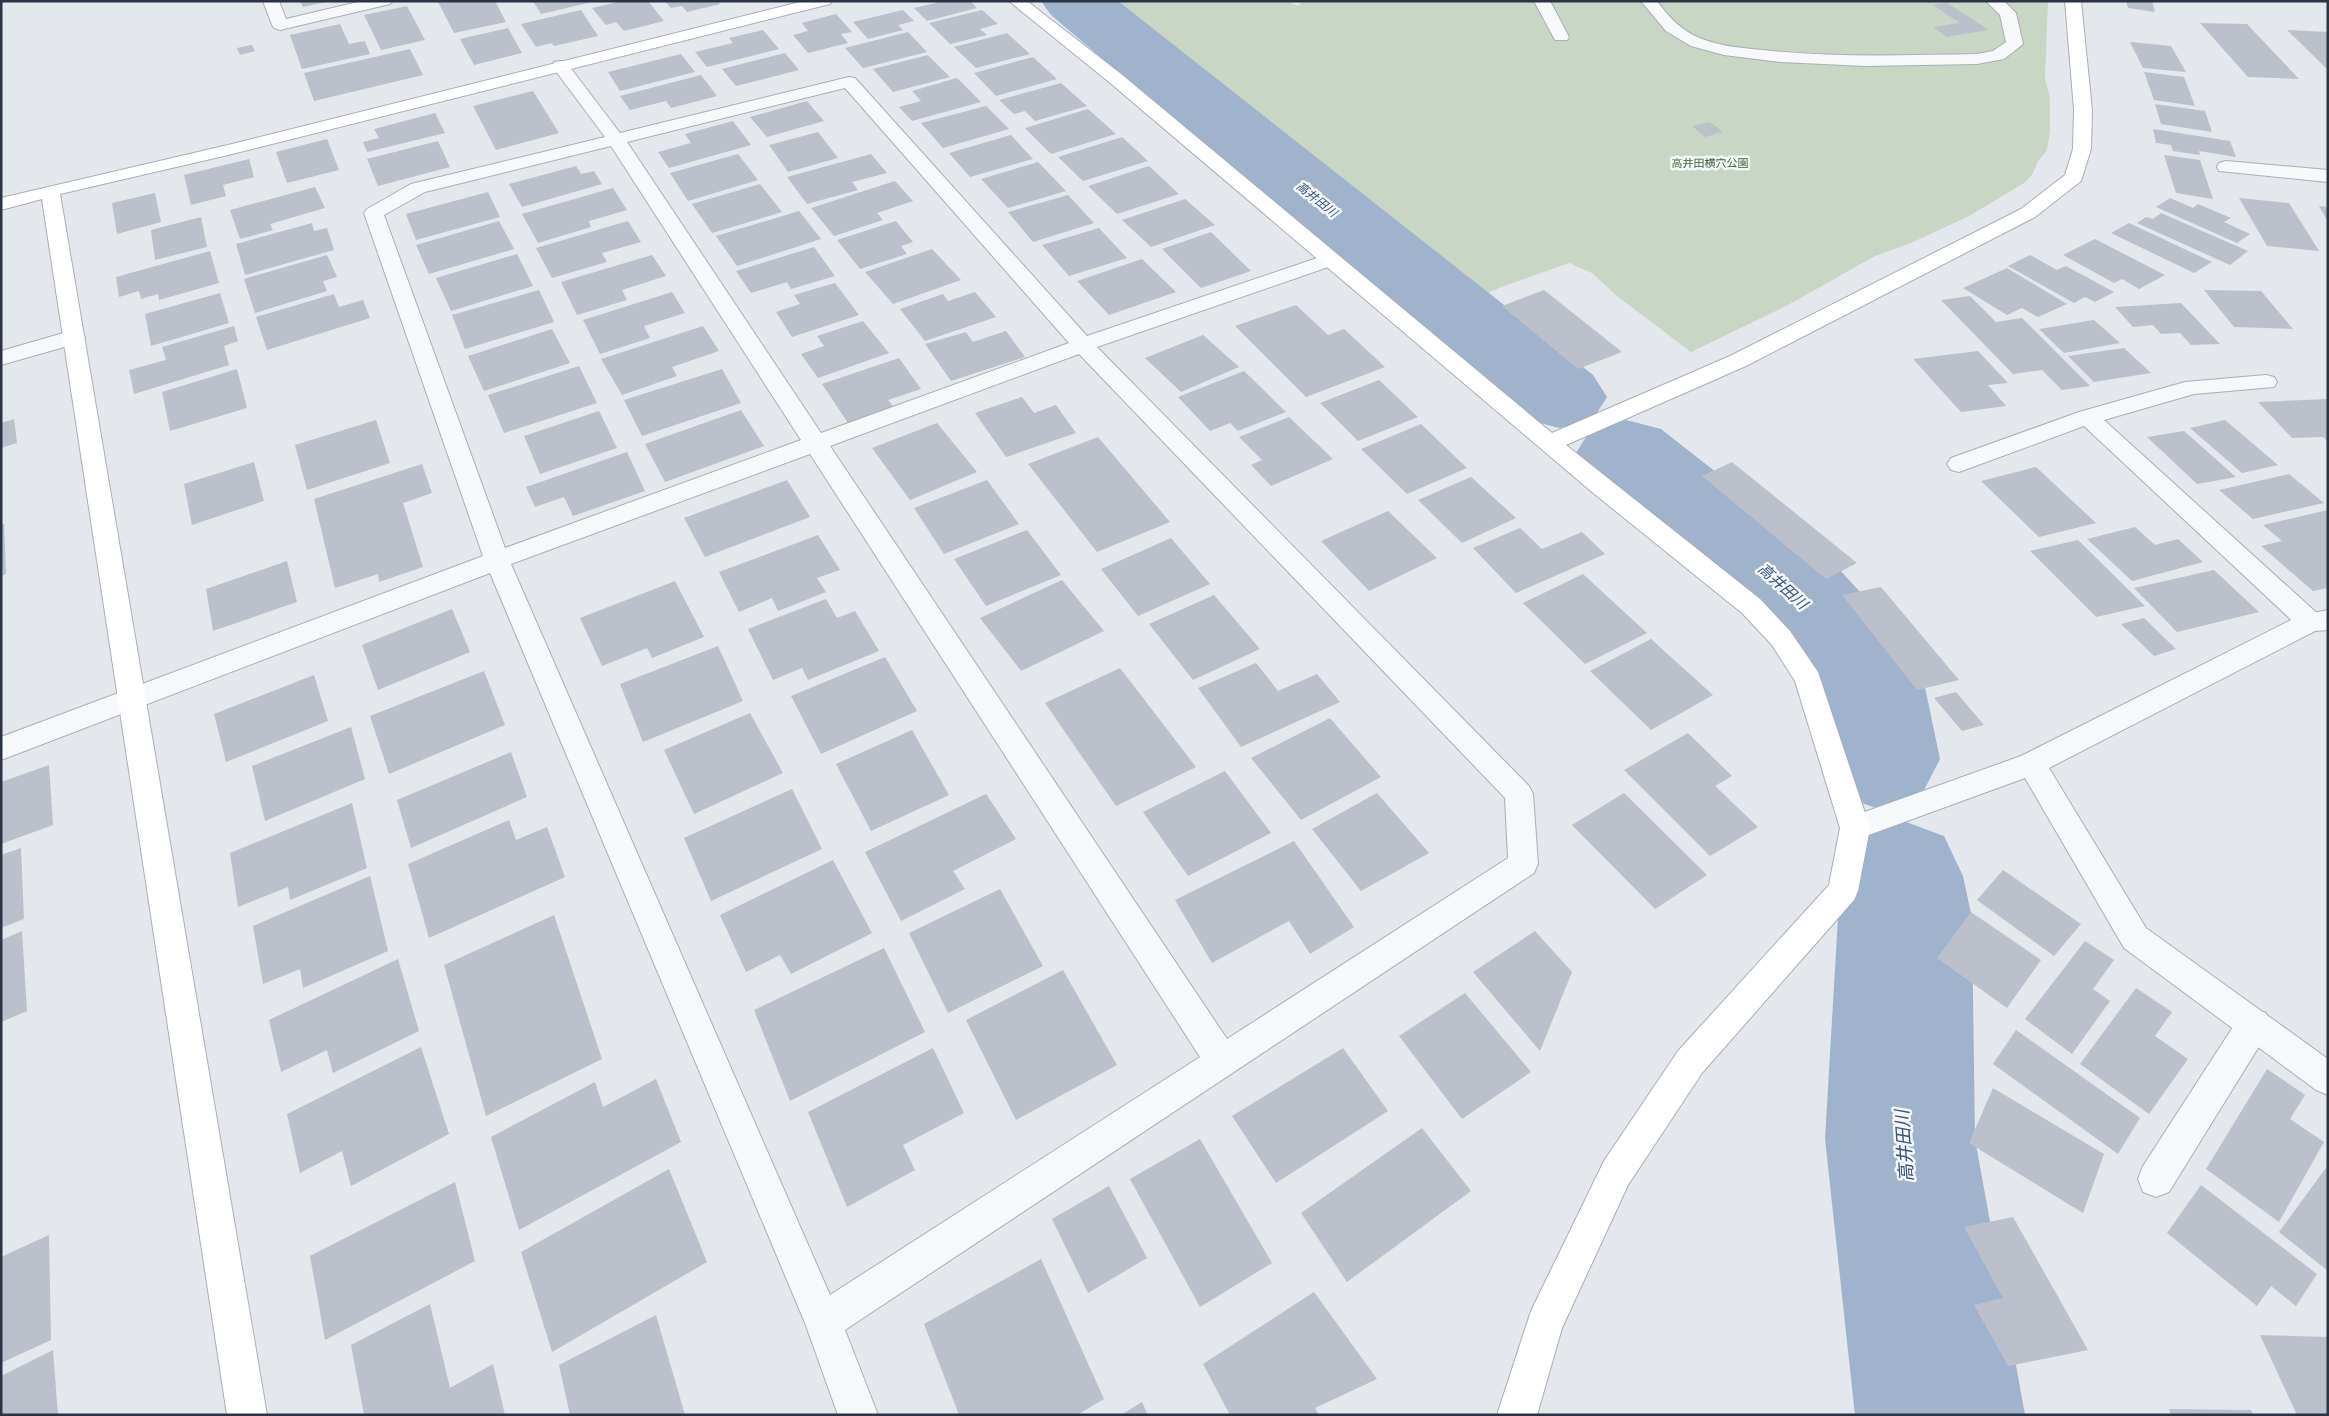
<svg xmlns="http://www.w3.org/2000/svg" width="2329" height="1416" font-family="'Titillium Web','Noto Sans JP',sans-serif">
  <rect width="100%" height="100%" fill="#e4e7ec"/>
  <path fill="#c9d6c5" d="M1100 1H1287L1298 6 1303 1H2048L2045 79 2050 98V132L2047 150 2038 161 2032 175 2024 183 1969 216 1911 243 1875 256 1788 305 1691 352 1617 296 1592 273 1569 263 1501 287 1481 296 1434 263 1383 220 1336 187 1305 161 1262 133 1193 70Z"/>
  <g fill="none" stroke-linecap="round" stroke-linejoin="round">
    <path fill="#9fb4cc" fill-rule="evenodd" d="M1041 1H1118L1593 375 1607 397 1593 419 1559 428 1525 419 1051 15Z
      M1626 420 1661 429 1838 568 1905 641 1922 673 1940 759 1922 794 1879 809 1836 794 1818 759 1808 686 1760 626 1591 477 1576 453 1591 429Z
      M1898 819 1944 836 1963 876 1972 918 1975 1139 2025 1415H1855L1825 1139 1838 918 1833 876 1852 836Z"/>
  </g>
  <path fill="#bbc0ca" d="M300 1H326V2L303 7Z
    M495 1 506 22 454 33 438 2Z
    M533 1H592V2L541 14Z
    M622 1H648L664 21 624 31 616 22 606 25 592 8Z
    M665 1H718L720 4 687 12 682 6 671 8Z
    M934 1H970L977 8 927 21 914 8 936 3Z
    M2126 1H2152L2155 12 2128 8Z
    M1947 3 1989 30 1947 37 1933 27 1960 23 1933 5Z
    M407 6 425 40 381 50 364 15Z
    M581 10 598 36 554 46 551 43 536 47 521 24Z
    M903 10 914 21 898 25 903 30 868 39 853 22Z
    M982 10 998 24 980 29 987 35 950 44 929 23Z
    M836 14 852 32 841 34 848 43 808 53 793 35 808 31 802 23Z
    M2200 23 2247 24 2299 79 2248 77Z
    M340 24 349 44 365 41 370 54 302 69 290 35Z
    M508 28 522 53 474 65 460 39Z
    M763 30 779 49 707 67 695 52 733 43 729 38Z
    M2287 30 2328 32V70Z
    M908 32 927 52 863 68 845 48Z
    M1007 33 1030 54 976 68 954 47Z
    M2130 42 2171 46 2186 72 2143 68Z
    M252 45 255 51 240 55 237 48Z
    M410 49 423 75 314 101 304 73Z
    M785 53 799 70 736 86 722 69Z
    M681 54 695 72 620 91 608 72Z
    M928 55 950 77 893 92 873 69Z
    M1033 57 1057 79 996 96 974 73Z
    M2144 72 2184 77 2195 106 2154 100Z
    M701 75 717 96 671 108 666 101 630 110 620 96Z
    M957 78 981 102 912 121 899 107 921 101 912 91Z
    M1061 83 1087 106 1035 121 1025 111 1014 114 999 100Z
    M533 91 559 133 496 150 473 106Z
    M807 101 824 121 767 137 750 117Z
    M2155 104 2205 111 2212 132 2161 124Z
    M986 106 1009 129 943 148 921 123Z
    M1088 109 1116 134 1051 154 1025 128Z
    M435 113 445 133 367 152 363 142 379 138 374 129Z
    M733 121 751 145 669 168 658 152 691 143 685 134Z
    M1710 122 1723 132 1705 137 1692 126Z
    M2153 129 2230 141 2236 157 2199 151 2200 155 2173 151 2171 145 2156 143Z
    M818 132 838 158 788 172 769 145Z
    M1011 135 1033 159 970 177 949 153Z
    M1122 137 1148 161 1083 181 1058 157Z
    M327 139 339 170 287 183 276 152Z
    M438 141 450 167 378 186 367 159Z
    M738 154 758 180 688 201 670 173Z
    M871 154 887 173 852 182 858 190 807 204 787 177Z
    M2164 155 2200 160 2213 199 2176 193Z
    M249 159 254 177 223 185 226 196 191 205 184 175Z
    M1038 162 1066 191 1008 208 981 179Z
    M576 166 581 174 594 171 602 184 522 207 509 184Z
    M1149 166 1179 194 1117 214 1088 186Z
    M895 181 913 201 877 213 883 220 834 236 811 208Z
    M760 184 782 212 712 233 692 204Z
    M315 187 325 208 270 224 273 230 240 239 230 210Z
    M613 188 627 210 589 221 591 227 538 243 522 214Z
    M488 192 500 217 416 240 406 214Z
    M155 193 161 222 117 234 112 203Z
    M1068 195 1094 223 1033 242 1008 212Z
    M2170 198 2193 208 2198 204 2231 218 2224 222 2250 234 2237 243 2156 207Z
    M2239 198 2289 203 2319 251 2267 246Z
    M1185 199 1215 225 1151 247 1122 220Z
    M2319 206 2328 207V222Z
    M799 211 821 239 737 266 716 236Z
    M2161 213 2248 251 2230 265 2137 223 2146 217 2153 219Z
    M201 217 207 247 155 260 151 230Z
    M499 221 514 249 429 274 416 245Z
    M628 221 641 242 602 253 607 262 552 278 536 248Z
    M896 221 913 242 901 246 907 254 860 269 837 240Z
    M312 223 314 231 327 228 334 250 245 275 236 244Z
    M2129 223 2212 262 2194 273 2111 233Z
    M1099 228 1127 258 1069 276 1042 245Z
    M1211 232 1251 271 1201 288 1162 249Z
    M2095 239 2165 275 2139 289 2122 279 2114 283 2063 255Z
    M814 247 835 276 791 289 787 282 751 293 736 271Z
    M932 249 961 280 893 304 865 272Z
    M210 251 219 283 159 300 158 294 141 299 139 291 119 297 116 277Z
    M517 254 533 286 451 311 436 278Z
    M327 255 337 277 323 281 327 291 255 313 244 279Z
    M652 255 666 276 622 290 627 300 577 315 561 282Z
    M2030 255 2057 270 2066 266 2114 292 2095 302 2085 297 2074 303 2008 266Z
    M1142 259 1176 292 1109 315 1077 281Z
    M2007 268 2067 304 2038 317 2022 308 2007 315 1963 288Z
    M835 283 859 315 792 337 776 312 800 304 794 295Z
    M539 290 554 322 465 349 452 315Z
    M1544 290 1622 352 1578 369 1502 306Z
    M2204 290 2261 291 2293 329 2234 327Z
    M672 292 685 313 644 326 650 338 600 354 583 320Z
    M975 292 996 317 925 341 900 309 943 294 948 301Z
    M220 293 229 323 151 346 145 314Z
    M334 294 339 307 363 300 370 318 267 350 256 317Z
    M1970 296 1996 322 2022 318 2090 386 2062 390 2042 370 2013 374 1941 300Z
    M2181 303 2220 344 2191 345 2180 333 2161 334 2153 325 2133 327 2115 307Z
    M1296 305 1328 335 1344 329 1385 367 1306 397 1235 326Z
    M2094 320 2120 343 2064 353 2039 329Z
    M863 321 889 353 818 378 801 354 824 346 817 336Z
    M234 326 238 341 224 346 229 365 134 394 129 370 166 360 162 347Z
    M703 326 719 351 672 367 677 376 622 395 601 359Z
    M552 329 570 363 484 391 468 356Z
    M1006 331 1025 357 951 381 925 344 966 332 973 342Z
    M1203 335 1239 367 1181 392 1145 358Z
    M2124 348 2151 373 2094 382 2068 356Z
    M1978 351 2008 383 1988 385 2006 406 1961 412 1913 359Z
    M899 358 921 389 888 400 894 407 848 423 822 384Z
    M579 366 597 403 504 433 488 395Z
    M237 369 247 408 170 431 162 392Z
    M722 369 741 403 642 436 624 400Z
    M1244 371 1286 412 1238 431 1230 423 1210 431 1178 397Z
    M1379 380 1418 417 1358 441 1320 403Z
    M1022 397 1034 413 1056 405 1076 433 1006 457 975 413Z
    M2328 399V442L2323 437 2292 438 2258 402Z
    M741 410 764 446 665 482 645 444Z
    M599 411 617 448 540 474 524 436Z
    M1289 417 1333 459 1271 486 1251 465 1262 460 1239 437Z
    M14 419 17 443 1 448V423Z
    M376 420 390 463 307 490 295 445Z
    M2225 420 2278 465 2242 473 2190 428Z
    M937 423 977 472 910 500 872 448Z
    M1421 424 1467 468 1407 494 1361 449Z
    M2184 431 2236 477 2197 484 2147 437Z
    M1098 437 1170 522 1097 552 1028 464Z
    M627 452 645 491 573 516 564 497 535 507 526 487Z
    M254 462 264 501 192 525 184 484Z
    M1732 462 1857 563 1826 579 1702 476Z
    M422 464 432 493 403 503 423 567 379 582 378 574 335 588 314 499Z
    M2036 467 2096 523 2039 537 1981 481Z
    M2289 474 2324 503 2253 519 2219 490Z
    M1471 477 1516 518 1462 543 1418 500Z
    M787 480 810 517 705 557 684 518Z
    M987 480 1019 524 944 554 914 508Z
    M2328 510V588L2313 591 2261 546 2282 541 2263 525Z
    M1388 511 1437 558 1369 591 1321 541Z
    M1 524H4L6 574 1 576Z
    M2135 527 2155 545 2178 539 2203 562 2132 581 2087 539Z
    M1520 528 1542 549 1582 532 1605 554 1516 593 1473 548Z
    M1027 530 1061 575 986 606 954 559Z
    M818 535 840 570 817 578 826 592 778 611 772 598 739 612 719 572Z
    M1171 538 1210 584 1138 616 1101 569Z
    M2078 540 2145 606 2096 617 2030 551Z
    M287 561 297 602 213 631 206 589Z
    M2214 570 2259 612 2177 632 2134 588Z
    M1583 574 1647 633 1585 664 1523 603Z
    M1062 580 1104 631 1021 671 980 618Z
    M675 581 704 637 652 658 647 648 602 666 580 618Z
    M1881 587 1959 680 1917 690 1842 595Z
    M1214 595 1260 649 1193 680 1149 624Z
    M826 599 837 618 855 611 879 651 808 680 802 668 773 680 748 629Z
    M452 609 470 652 378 690 362 645Z
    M2144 618 2176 649 2154 656 2121 624Z
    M1651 639 1713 695 1651 730 1590 671Z
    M718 646 743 701 643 742 620 684Z
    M885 657 917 711 821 754 791 696Z
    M1256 663 1278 691 1317 674 1340 702 1241 747 1198 688Z
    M1120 668 1196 767 1116 806 1045 703Z
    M484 671 505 725 389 774 370 716Z
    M314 675 328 721 226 762 214 714Z
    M1956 692 1984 725 1962 731 1934 698Z
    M750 713 783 773 694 814 664 750Z
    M1330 718 1381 777 1301 820 1251 758Z
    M351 727 365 779 265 821 252 766Z
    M912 730 949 795 871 831 836 764Z
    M1688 733 1732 776 1715 786 1758 827 1710 856 1624 770Z
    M511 752 527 797 411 848 397 800Z
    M49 765 53 825 1 844V782Z
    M1225 771 1271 833 1188 876 1143 812Z
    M792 789 822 849 711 901 684 838Z
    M1377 793 1429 853 1361 891 1312 829Z
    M1624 793 1707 875 1655 909 1572 825Z
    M986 794 1016 839 953 871 965 889 901 921 865 852Z
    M352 803 367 868 290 900 288 887 238 907 230 853Z
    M509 820 516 840 547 827 565 877 429 938 408 864Z
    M1294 841 1354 927 1310 954 1289 921 1212 963 1175 900Z
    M21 848 24 919 1 928V855Z
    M833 860 872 933 791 974 780 955 746 972 720 915Z
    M2003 870 2081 924 2054 956 1977 900Z
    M370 876 388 951 303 988 300 969 263 984 253 926Z
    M1000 889 1043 966 948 1013 909 933Z
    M1971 912 2041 960 2007 1008 1937 958Z
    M554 915 602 1059 486 1116 444 965Z
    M22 931 27 1011 1 1022V940Z
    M1535 931 1572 972 1540 1051 1473 972Z
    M2085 941 2114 960 2093 989 2110 1001 2072 1054 2025 1019Z
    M884 948 925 1032 790 1101 754 1010Z
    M398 959 419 1031 333 1073 327 1050 281 1072 269 1020Z
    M1063 970 1117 1065 1016 1120 966 1020Z
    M2136 988 2172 1012 2155 1036 2188 1059 2149 1114 2080 1064Z
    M1465 993 1531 1072 1462 1119 1399 1036Z
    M2016 1030 2140 1118 2118 1154 1993 1064Z
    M421 1047 449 1134 351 1186 342 1151 300 1173 287 1114Z
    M933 1048 964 1113 903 1145 915 1170 847 1207 808 1112Z
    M1343 1048 1388 1111 1276 1183 1232 1116Z
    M2267 1069 2305 1095 2290 1119 2324 1142 2279 1222 2206 1169Z
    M656 1079 681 1142 519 1230 491 1137 595 1082 603 1107Z
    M1993 1088 2104 1154 2083 1213 1969 1143Z
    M1422 1128 1471 1191 1347 1282 1301 1213Z
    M1200 1139 1272 1263 1200 1307 1130 1179Z
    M2328 1165V1271L2279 1232Z
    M669 1169 707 1262 552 1352 521 1252Z
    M455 1182 475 1261 325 1340 310 1256Z
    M2201 1185 2317 1274 2296 1306 2271 1286 2257 1306 2167 1233Z
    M1109 1186 1147 1258 1088 1293 1052 1219Z
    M2013 1217 2088 1350 2008 1366 1974 1305 2003 1298 1964 1227Z
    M49 1235 51 1340 1 1363V1257Z
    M1041 1259 1104 1399 1077 1415H959L924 1324Z
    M1314 1292 1377 1379 1315 1408 1319 1415H1230L1203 1364Z
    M430 1304 450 1388 493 1364 505 1415H364L351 1345Z
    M656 1315 685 1415H570L559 1365Z
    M2260 1335 2328 1337V1415H2297Z
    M53 1350 58 1415H1V1376Z
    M1142 1402 1148 1415H1121Z
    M2169 1409 2251 1410 2253 1415H2171Z"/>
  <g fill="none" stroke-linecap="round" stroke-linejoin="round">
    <defs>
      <path id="lane" d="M1534 1H1550L1569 37 1567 40H1555Z
        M1641 1H1657C1667 15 1678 27 1693 35 1715 46 1740 48 1763 50 1834 58 1906 55 1977 54L1993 51 2006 42 2000 15 1986 1H2004L2016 13 2023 44 2004 59 1977 64 1865 66 1781 62 1724 55 1691 46 1666 31Z
        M2226 161 2328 170V182L2219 171 2217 167 2219 163Z
        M2266 375 2274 377 2277 382 2274 387 2194 394 2104 420 2319 615 2323 622 2319 629 2310 632 2301 629 2084 426 1959 472 1951 470 1947 464 1951 458 2079 412 2185 382Z
        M2254 1009 2266 1013 2270 1024 2266 1035 2169 1192 2156 1197 2143 1192 2138 1179 2143 1166 2242 1013Z"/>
      <path id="street" d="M263 1H279L286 19 362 1H392L390 4 280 30 274 28 272 25Z
        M560 61 566 62 620 133 849 77 855 78 1087 336 1323 256 1330 254 1337 256 1340 260 1337 264 1097 347 1529 786 1533 794 1538 864 1534 873 845 1330 878 1415H838L805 1323 490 573 1 760V737L483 556 364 213 367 209 411 184 605 137 552 66 554 62ZM845 88 1069 343 821 433 627 142ZM611 146 801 440 505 548 384 215 425 192ZM1079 354 1505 798 1508 858 1227 1039 830 446ZM810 454 1200 1057 830 1295 511 564Z
        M74 330 82 332 85 337 82 342 1 365V351Z
        M2328 610V630L2315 631 2049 768 2146 928 2328 1059V1095L2316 1090 2124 948 2025 778 1855 840 1845 837 1840 828 1845 819 2021 756 2301 615Z"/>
      <path id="secondary" d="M804 1H832L830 4 228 155 60 194 267 1415H227L42 199 1 210V198L228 145Z
        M1009 1H1027L1121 74 1552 433 1730 356 2021 209 2065 175 2073 149 2074 110 2065 1H2081L2092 110 2091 149 2081 181 2035 217 1746 366 1566 445 1760 599 1790 631 1818 672 1870 828 1858 891 1854 900 1702 1073 1628 1185 1562 1328 1537 1415H1497L1531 1311 1604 1161 1678 1051 1829 885 1840 828 1795 681 1772 645 1742 613 1592 492 1109 82Z"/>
    </defs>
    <use href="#lane" stroke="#a9aeb7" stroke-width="2"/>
    <use href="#street" stroke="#a9aeb7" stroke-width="2"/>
    <use href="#secondary" stroke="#a9aeb7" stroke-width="2"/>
    <use href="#lane" fill="#f7f8fa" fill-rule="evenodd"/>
    <use href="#street" fill="#f7f8fa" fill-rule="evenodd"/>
    <use href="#secondary" fill="#fff" fill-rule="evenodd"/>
  </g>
  <g text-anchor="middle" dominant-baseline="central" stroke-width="5" stroke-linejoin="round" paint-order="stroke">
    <g font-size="11" fill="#3f6138" stroke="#f4f6f9">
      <text x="1710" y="163">高井田横穴公園</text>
    </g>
    <g font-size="12" font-style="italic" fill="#34527a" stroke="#f4f6f9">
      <text transform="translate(1317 199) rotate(39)">高井田川</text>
    </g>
    <g font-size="15" font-style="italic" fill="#34527a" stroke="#f4f6f9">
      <text transform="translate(1783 586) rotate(42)">高井田川</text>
    </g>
    <g font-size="18" font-style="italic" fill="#34527a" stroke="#f4f6f9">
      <text transform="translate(1904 1146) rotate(-94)">高井田川</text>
    </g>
  </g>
  <rect width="2329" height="1416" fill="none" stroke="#2b3445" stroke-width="5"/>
</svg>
